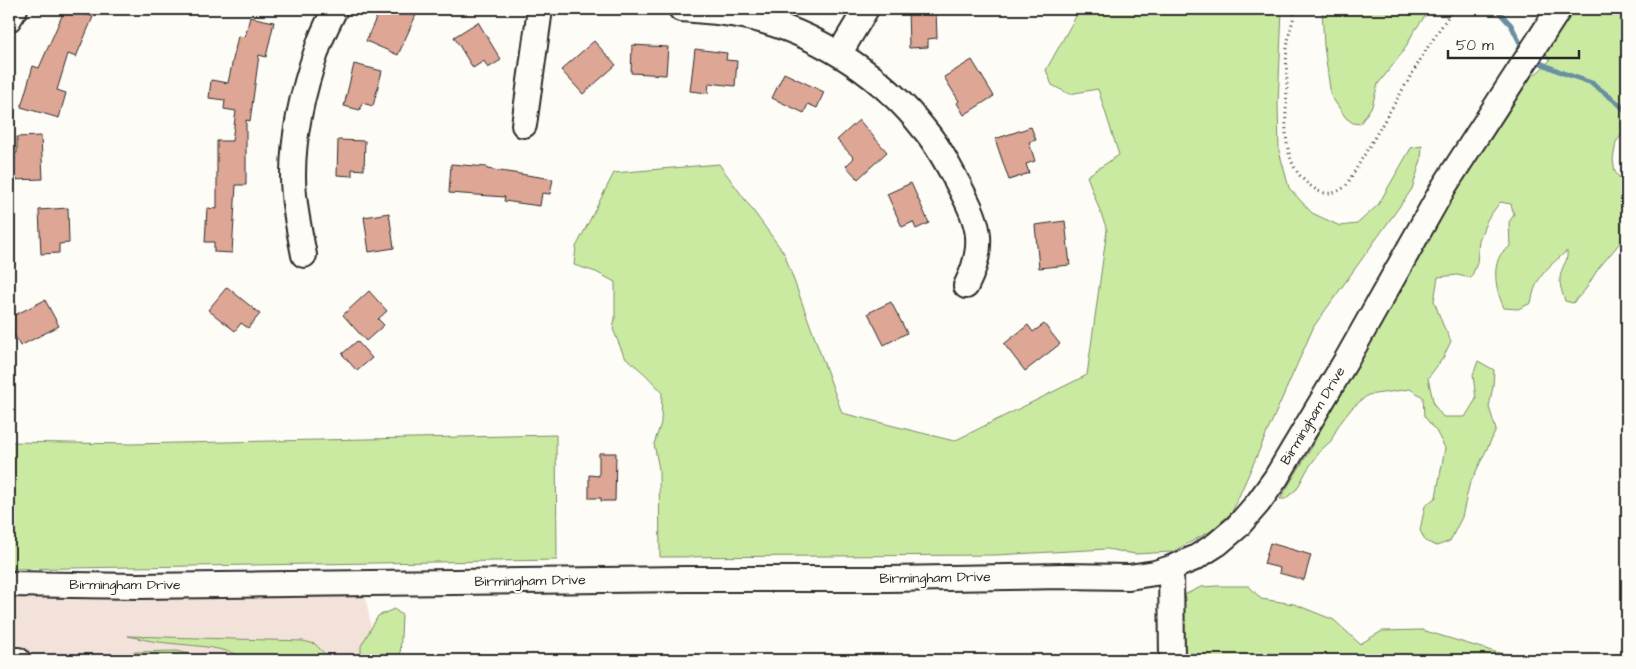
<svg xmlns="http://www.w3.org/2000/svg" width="1636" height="669" font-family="'Architects Daughter',sans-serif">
  <rect width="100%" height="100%" fill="#fdfcf7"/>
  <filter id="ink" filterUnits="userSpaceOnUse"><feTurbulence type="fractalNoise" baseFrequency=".02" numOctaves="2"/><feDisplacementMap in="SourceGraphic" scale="10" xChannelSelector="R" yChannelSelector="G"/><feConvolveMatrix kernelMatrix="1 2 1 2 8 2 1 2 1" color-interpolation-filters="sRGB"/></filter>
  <g filter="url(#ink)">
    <path fill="#f3e2da" d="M365 594 377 660H9V595Z"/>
    <path fill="#caeaa1" stroke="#7a8a66" d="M1080 9H1282L1278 104 1279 151 1289 188 1312 213 1340 226 1357 224 1378 205 1411 148 1422 146 1421 160 1412 189 1314 326 1232 512 1211 531 1172 552 1135 554 1107 549 996 555 660 557 659 469 654 444 661 423 662 392 645 374 624 356 613 329 615 318V282L596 272 574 265 576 247 614 173 719 164 784 253 842 413 954 441 1087 375 1107 230 1087 176 1119 155 1098 89 1069 94 1052 85 1046 70Z
      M1322 9H1430L1413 33 1403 52 1378 84 1372 106 1360 124 1353 123 1346 118 1331 96 1324 46Z
      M1576 9H1627V128L1616 142 1613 160 1615 172 1627 187V230L1624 238 1598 269 1585 290 1573 303 1565 301C1562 292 1558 282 1561 273 1563 264 1568 262 1567 251 1547 268 1536 276 1531 303L1518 309 1504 308C1497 293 1491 270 1501 254 1503 251 1508 249 1510 246L1509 222 1514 215 1511 204 1500 202 1487 220 1479 240 1477 263 1471 278 1457 275 1438 277 1434 301 1443 325 1451 341 1443 358 1428 378 1434 405 1443 417H1465L1476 399 1473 375 1478 361 1494 370 1493 386 1489 407 1496 430 1469 486 1462 517 1450 541 1437 546 1425 541 1420 530 1425 506 1436 497 1445 448 1436 431 1424 416 1423 397 1410 389 1368 395 1352 408 1338 426 1331 441 1321 450 1307 470 1297 489 1285 499H1280L1312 447 1328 414 1456 185 1522 82 1538 72 1550 60 1545 53 1550 43Z
      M556 435 557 560 9 569V442L131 444Z
      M1217 586H1249L1261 599 1294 604 1334 620 1360 644 1382 631 1422 630 1495 652 1529 660H1183L1180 612 1186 594 1201 587Z
      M394 609 402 615 400 660H361V646L378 616Z
      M128 636 303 641 315 644 328 657 329 660H249C222 645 189 646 159 642 149 641 138 638 128 636Z
      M177 651 215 660 109 659 135 652Z"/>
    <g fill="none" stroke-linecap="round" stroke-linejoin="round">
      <path stroke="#688fa2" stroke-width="5" d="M1496 9 1511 25 1520 43
        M1536 61 1563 73 1592 83 1619 104 1627 113"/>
    </g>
    <path fill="#dda695" stroke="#2b2b2b" d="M65 9H73L93 17 76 57 68 54 57 90 66 93 59 118 21 107 33 66 39 68Z
      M380 9H402L416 15 398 55 366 41Z
      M908 9H936L937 38 928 39V47L909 48Z
      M250 17 274 22 266 57 259 55 250 121 246 120V185H236L232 253 214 252V242H205L207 208 217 209V141H232L236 111 224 109 225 100 209 98 211 80 228 83 238 36 245 37Z
      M478 22 501 60 488 68 484 61 473 68 454 37Z
      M594 41 616 65 583 94 561 70Z
      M632 45 668 47 666 75 631 73Z
      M695 49 727 53 726 60 737 61 735 86 709 83 708 93 690 91Z
      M972 60 994 96 964 115 957 103 959 101 944 77Z
      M354 64 382 71 373 106 362 103 360 110 344 106Z
      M784 73 824 92 817 108 808 104 804 113 772 98Z
      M859 120 887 152 858 179 846 166 854 158 837 140Z
      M1031 127 1036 140 1029 142 1035 161 1026 164 1029 173 1009 180 995 139Z
      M41 136 43 179 11 180 10 154 17 153V137Z
      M338 140 365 141 364 170 352 169V176L337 175Z
      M451 164 487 167V169L553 179 550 194 542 193 540 206 504 201 505 197 449 193Z
      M911 183 929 223 916 229 913 222 902 227 887 194Z
      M68 208 69 243 59 244V253L41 254 39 210Z
      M389 213 394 248 369 252 364 217Z
      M1065 221 1070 265 1039 268 1035 225Z
      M227 287 260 314 248 328 241 323 235 331 208 310Z
      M369 291 387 311 378 319 384 325 366 341 343 315Z
      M45 300 59 326 20 346 9 324V318Z
      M891 302 907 333 884 345 868 313Z
      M1044 324 1060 344 1025 371 1004 344 1028 325 1033 332Z
      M357 341 372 358 357 371 342 354Z
      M599 453H616L615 501H601V498H589V475L599 476Z
      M1270 543 1311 555 1304 580 1279 573 1280 568 1264 564Z"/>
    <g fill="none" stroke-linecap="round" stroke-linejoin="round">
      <defs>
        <path id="minor" d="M681 9C709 11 737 13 764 21 826 39 884 78 924 129 937 144 947 163 956 180 978 221 988 242 966 286
          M9 19 15 9
          M839 54 866 9
          M524 125 540 9
          M304 255C299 229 293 202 293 175 293 132 304 87 318 47 322 34 329 21 335 9
          M1171 568 1172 660
          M9 584 138 586 686 579H888L1062 576 1129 577 1155 573 1171 568 1195 558 1217 544 1237 527 1258 503 1276 478 1347 359 1445 185 1559 9
          M16 660H18"/>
      </defs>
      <use href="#minor" stroke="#2b2b2b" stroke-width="28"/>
      <path stroke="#2b2b2b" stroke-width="3" stroke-dasharray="1 4" stroke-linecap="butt" d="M1295 9C1294 20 1289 31 1288 42 1285 57 1287 73 1287 88 1286 125 1279 166 1315 189 1326 196 1336 194 1346 186L1426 50 1453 9"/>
      <use href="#minor" stroke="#fdfcf7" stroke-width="24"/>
    </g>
  </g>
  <g text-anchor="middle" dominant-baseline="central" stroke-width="4" stroke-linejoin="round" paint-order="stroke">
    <g font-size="14" fill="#2b2b2b" stroke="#fdfcf7">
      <text transform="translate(1313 416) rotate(-59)">Birmingham Drive</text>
      <text transform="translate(935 578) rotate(-1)">Birmingham Drive</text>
      <text transform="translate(530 581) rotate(-1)">Birmingham Drive</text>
      <text x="125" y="585">Birmingham Drive</text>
    </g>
  </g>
  <rect width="1636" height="669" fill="none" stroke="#fdfcf7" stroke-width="30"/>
  <rect x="15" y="15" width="1606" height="639" fill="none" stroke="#2b2b2b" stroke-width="2" filter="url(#ink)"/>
  <path d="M1448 50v8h131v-8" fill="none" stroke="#2b2b2b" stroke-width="2.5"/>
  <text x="1456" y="50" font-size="15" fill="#2b2b2b" stroke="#fdfcf7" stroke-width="4" paint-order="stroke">50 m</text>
</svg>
